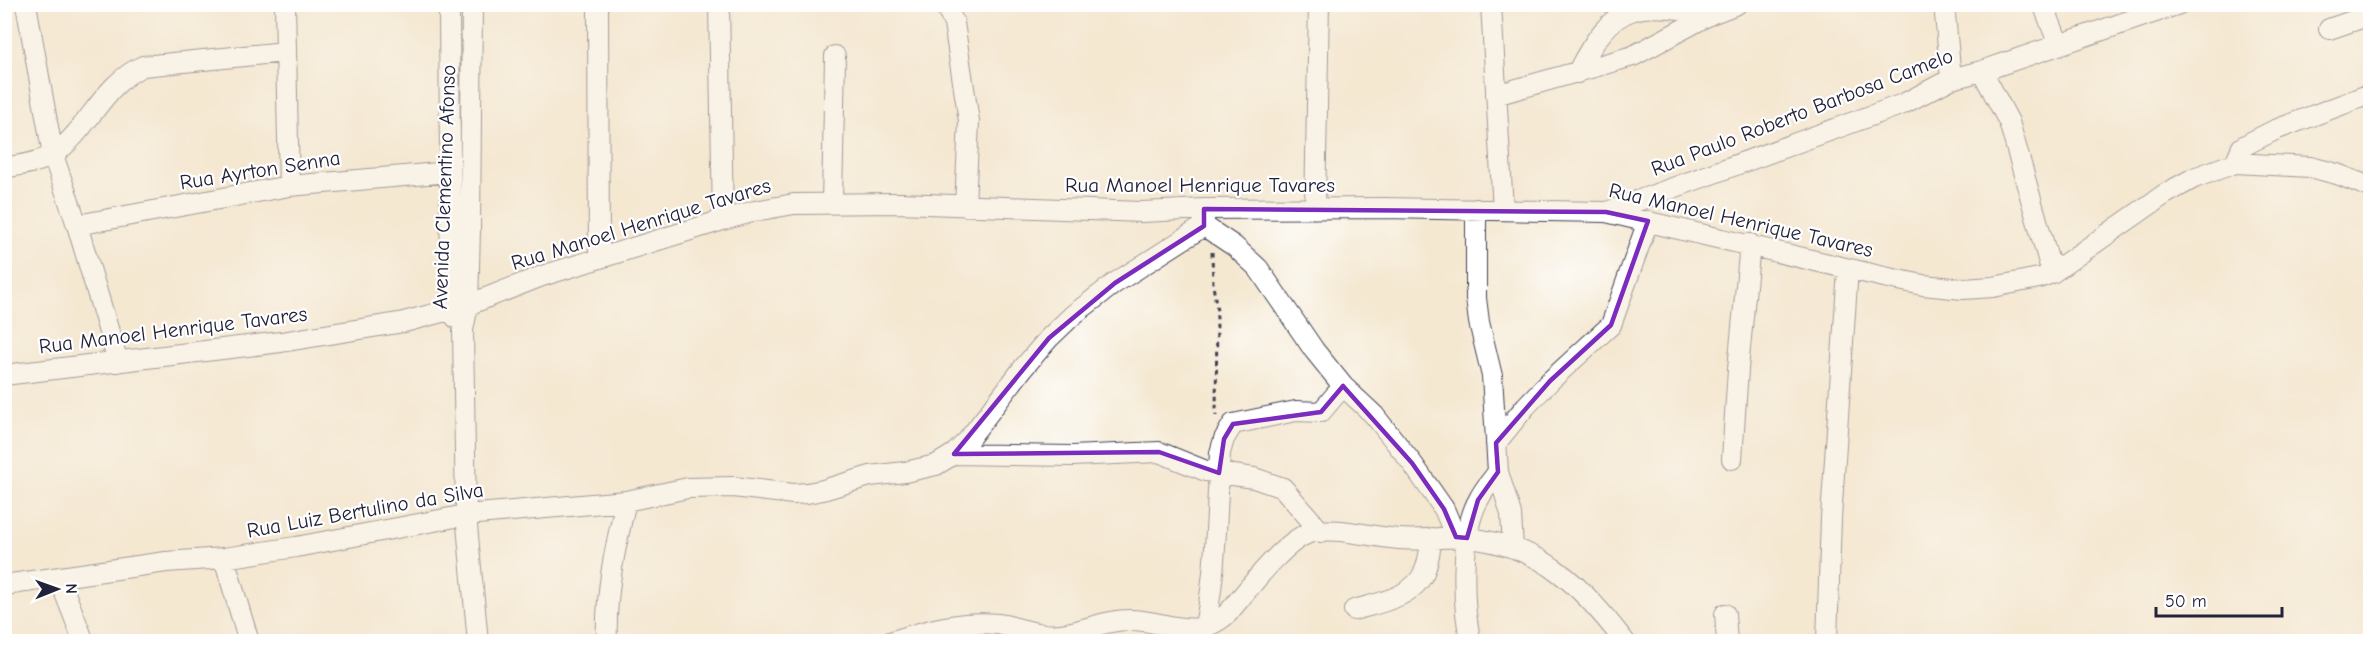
<svg xmlns="http://www.w3.org/2000/svg" width="2375" height="646" font-family="'Comic Neue',sans-serif">
  <rect width="100%" height="100%" fill="#fff"/>
  <filter id="ink" filterUnits="userSpaceOnUse"><feTurbulence type="fractalNoise" baseFrequency=".0167" numOctaves="2"/><feDisplacementMap in="SourceGraphic" scale="12" xChannelSelector="R" yChannelSelector="G"/><feConvolveMatrix kernelMatrix="1 2 1 2 8 2 1 2 1" color-interpolation-filters="sRGB"/></filter>
  <filter id="wash" filterUnits="userSpaceOnUse"><feTurbulence type="fractalNoise" baseFrequency=".008" numOctaves="4" result="noise"/><feDisplacementMap in="SourceGraphic" scale="24" xChannelSelector="R" yChannelSelector="G"/><feGaussianBlur stdDeviation="1.35" result="paint"/><feColorMatrix in="noise" values="0 0 0 0 0 0 0 0 0 0 0 0 0 0 0 0 0 1.4 0 .05"/><feComposite in="paint" operator="in"/></filter>
  <g filter="url(#wash)">
    <rect width="100%" height="100%" fill="#f4e8d1"/>
  </g>
  <g filter="url(#ink)">
    <g fill="none" stroke-linecap="round" stroke-linejoin="round">
      <defs>
        <path id="minor" d="M26 4 53 155 77 225 118 362
          M285 4 289 186
          M449 4 451 310 456 318
          M472 4 470 229 468 305 463 330 466 515 478 642
          M598 4 599 258
          M719 4 723 220
          M945 4 954 23 969 121 965 206
          M1491 4 1503 210
          M1944 4 1951 79
          M2043 4 2059 45
          M2329 29 2370 15
          M1982 71 2009 122 2052 273
          M1577 73C1614 0 1637 1 1711 14
          M1496 95 1633 56 1711 14 1737 4
          M2235 163 2242 147 2251 142 2275 130 2370 94
          M4 168C19 165 41 163 54 154 88 130 104 83 143 66L285 52
          M832 203 835 56
          M1315 209 1319 4
          M1476 209V298L1479 322 1492 376 1498 472 1511 514 1513 548
          M1607 212 1903 104 1951 79 1982 71 2179 4
          M1204 213V226L1234 246 1258 268 1314 350 1343 386 1374 415 1412 463 1444 509 1456 537
          M77 225 289 186 450 172
          M4 375 281 342 404 322 468 305 542 276 723 220 755 211 794 204 900 203 1142 212 1204 209 1383 208 1606 212 1884 277 1923 285 1963 289 1993 287 2039 278 2052 273 2165 194 2194 178 2235 163 2310 167 2337 174 2370 187
          M1496 443 1526 406 1550 381 1611 325 1648 221
          M954 454 1072 456 1159 452 1206 471 1254 478 1283 488 1321 532
          M1732 459 1738 369 1750 244
          M224 558 249 642
          M59 578 84 642
          M4 585 166 562 224 558 296 547 466 515 626 501 688 488 733 487 793 494 807 493 823 490 870 476 905 472 936 465 954 454 968 440 1024 367 1049 338 1073 315 1115 283 1204 226
          M1354 610C1379 603 1415 597 1425 570 1429 560 1430 548 1432 538
          M1725 614 1727 642
          M607 642C605 593 615 548 626 501
          M890 642C925 631 960 620 998 624 1019 627 1039 637 1061 634 1084 631 1105 620 1128 620 1166 619 1194 644 1228 613 1247 591 1283 542 1309 533 1332 525 1375 538 1399 539 1422 541 1445 536 1467 538 1542 545 1581 585 1625 642
          M1201 642C1217 583 1216 514 1220 453L1224 439 1233 424 1296 411 1321 412 1343 386
          M1471 642C1462 606 1460 531 1479 499 1484 489 1491 481 1498 472
          M1827 642 1831 518 1848 269"/>
      </defs>
      <use href="#minor" stroke="#424052" stroke-width="22"/>
      <path stroke="#424052" stroke-width="3" stroke-dasharray="4.5 4.5" stroke-linecap="butt" d="M1212 252 1213 285 1217 311 1216 416"/>
      <use href="#minor" stroke="#fff" stroke-width="20"/>
    </g>
  </g>
  <path d="M0 0H2375V646H0ZM1204 209 1606 212 1648 221 1611 325 1550 381 1496 443 1498 472 1478 500 1467 538 1456 537 1444 509 1412 463 1343 386 1321 412 1233 424 1224 439 1219 473 1159 452 954 454 1049 338 1115 283 1204 226Z" fill="#f4e8d1" fill-opacity=".55" fill-rule="evenodd"/>
  <path fill="none" stroke="#7b2cbf" stroke-width="4.5" stroke-linejoin="round" d="M1204 209 1606 212 1648 221 1611 325 1550 381 1496 443 1498 472 1478 500 1467 538 1456 537 1444 509 1412 463 1343 386 1321 412 1233 424 1224 439 1219 473 1159 452 954 454 1049 338 1115 283 1204 226Z"/>
  <g text-anchor="middle" dominant-baseline="central" stroke-width="4.5" stroke-linejoin="round" paint-order="stroke">
    <g font-size="21" fill="#22223b" stroke="#fff">
      <text transform="translate(1802 112) rotate(-21)">Rua Paulo Roberto Barbosa Camelo</text>
      <text transform="translate(260 170) rotate(-9)">Rua Ayrton Senna</text>
      <text x="1200" y="185">Rua Manoel Henrique Tavares</text>
      <text transform="translate(444 187) rotate(-88)">Avenida Clementino Afonso</text>
      <text transform="translate(1741 220) rotate(13)">Rua Manoel Henrique Tavares</text>
      <text transform="translate(641 224) rotate(-17)">Rua Manoel Henrique Tavares</text>
      <text transform="translate(173 330) rotate(-7)">Rua Manoel Henrique Tavares</text>
      <text transform="translate(365 510) rotate(-10)">Rua Luiz Bertulino da Silva</text>
    </g>
  </g>
  <rect width="2375" height="646" fill="none" stroke="#fff" stroke-width="24"/>
  <g transform="translate(57 589) rotate(89)" stroke="#ffffff" stroke-width="4.5" paint-order="stroke">
  <path d="M0-4.5L10 22L0 15L-10 22Z" fill="#22223b"/>
  <text y="-9" font-size="16" font-weight="bold" text-anchor="middle" fill="#22223b">N</text>
  </g>
  <path d="M2156 607v9h126v-9" fill="none" stroke="#22223b" stroke-width="3"/>
  <text x="2165" y="607" font-size="18" fill="#22223b" stroke="#ffffff" stroke-width="4.5" paint-order="stroke">50 m</text>
</svg>
